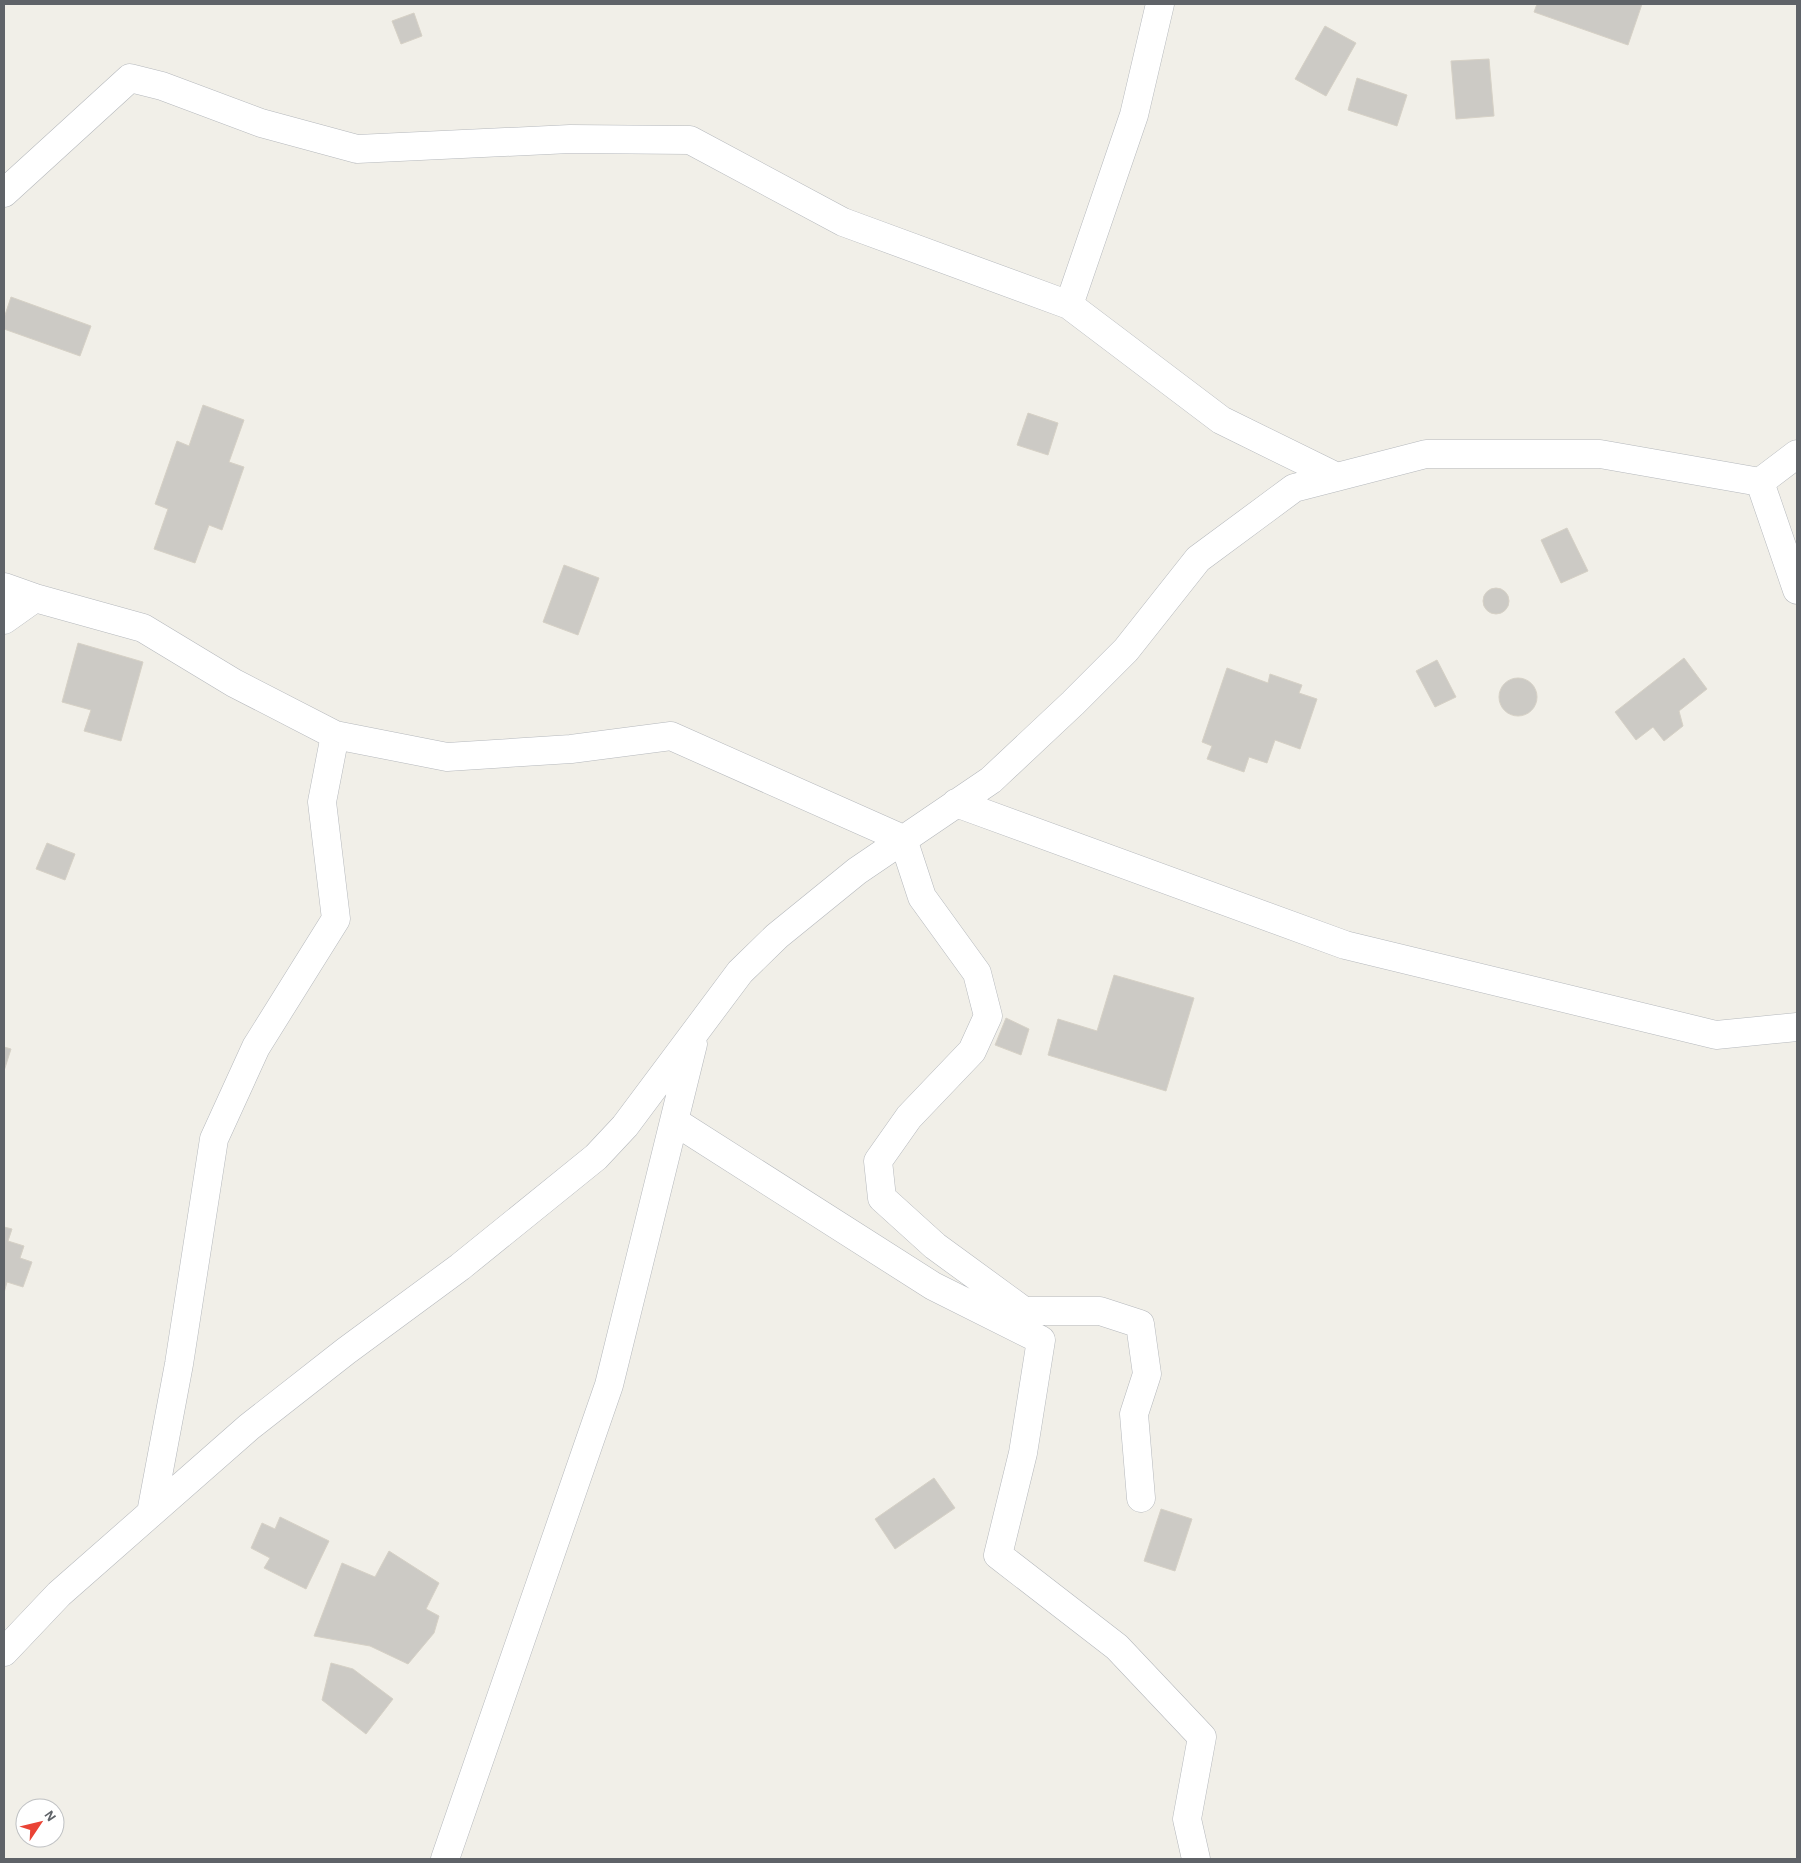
<svg xmlns="http://www.w3.org/2000/svg" width="1801" height="1863" font-family="'Alegreya Sans',sans-serif">
  <rect width="100%" height="100%" fill="#f1efe8"/>
  <path fill="#cccac5" stroke="#d6d1c6" d="M1537 4H1642L1628 45 1534 12Z
    M414 13 422 36 401 44 392 21Z
    M1325 26 1356 43 1326 96 1295 79Z
    M1489 59 1494 116 1456 119 1451 61Z
    M1357 78 1407 95 1397 126 1348 110Z
    M11 297 91 326 80 356 4 329V318Z
    M203 405 244 420 229 462 244 467 222 530 209 525 195 563 154 549 168 509 155 504 177 441 189 446Z
    M1028 413 1058 423 1048 455 1017 445Z
    M1567 528 1588 571 1561 583 1541 540Z
    M564 565 599 578 578 635 543 622Z
    M1483 601a13 13 0 1 1 26 0a13 13 0 1 1-26 0Z
    M78 643 143 662 121 741 84 731 91 710 62 702Z
    M1684 658 1707 689 1679 711 1683 726 1664 741 1653 727 1636 740 1615 712Z
    M1437 660 1456 697 1435 707 1416 671Z
    M1227 668 1268 683 1270 674 1302 685 1299 693 1317 699 1300 749 1275 740 1267 763 1249 757 1244 772 1207 759 1212 746 1202 742Z
    M1499 697a19 19 0 1 1 38 0a19 19 0 1 1-38 0Z
    M47 843 75 854 65 880 36 869Z
    M1114 975 1194 998 1166 1091 1048 1055 1058 1019 1097 1031Z
    M1006 1018 1029 1029 1021 1055 995 1045Z
    M4 1047 11 1049 4 1071Z
    M4 1227 12 1229 8 1241 24 1246 20 1258 32 1262 23 1287 7 1282 4 1293Z
    M934 1478 955 1508 895 1549 875 1519Z
    M1161 1509 1192 1519 1175 1571 1144 1561Z
    M280 1517 329 1541 306 1589 264 1568 270 1558 251 1548 262 1523 275 1529Z
    M389 1551 439 1583 426 1609 439 1616 434 1633 408 1664 370 1646 314 1636 342 1563 375 1577Z
    M331 1663 353 1669 393 1699 366 1734 322 1700Z"/>
  <g fill="none" stroke-linecap="round" stroke-linejoin="round">
    <defs>
      <path id="minor" d="M4 193 130 78 162 86 261 123 357 149 570 139 690 140 843 222 1069 305 1221 420 1337 477
        M1069 305 1134 115 1160 4
        M1760 482 1797 590
        M4 587 35 598 143 628 234 683 335 735 447 757 571 749 671 736 903 839 922 897 977 973 988 1016 972 1051 909 1117 878 1161 882 1198 935 1246 1024 1311H1100L1140 1324 1147 1374 1134 1414 1141 1498
        M4 620 35 598
        M956 803 1345 945 1716 1035 1797 1027
        M674 1121 933 1286 1041 1340 1023 1453 998 1555 1117 1647 1202 1737 1187 1819 1196 1859
        M151 1513 179 1364 214 1139 256 1047 336 919 322 802 335 735
        M4 1652 59 1594 249 1427 346 1351 460 1267 596 1157 625 1126 740 972 777 936 857 871 991 780 1073 703 1126 650 1198 559 1294 488 1426 454H1600L1760 482 1797 454
        M445 1859 609 1385 693 1044"/>
    </defs>
    <use href="#minor" stroke="#b5b8bc" stroke-width="29"/>
    <use href="#minor" stroke="#fff" stroke-width="28"/>
  </g>
  <rect width="1801" height="1863" fill="none" stroke="#5f6368" stroke-width="10"/>
  <g transform="translate(40 1823) rotate(55)"><circle r="24" fill="#ffffff" stroke="#bfc1c3"/>
  <path d="M0-4L9 19L0 12L-9 19Z" fill="#ea4335"/>
  <text y="-8" font-size="14" font-weight="bold" text-anchor="middle" fill="#5f6368">N</text>
  </g>
</svg>
